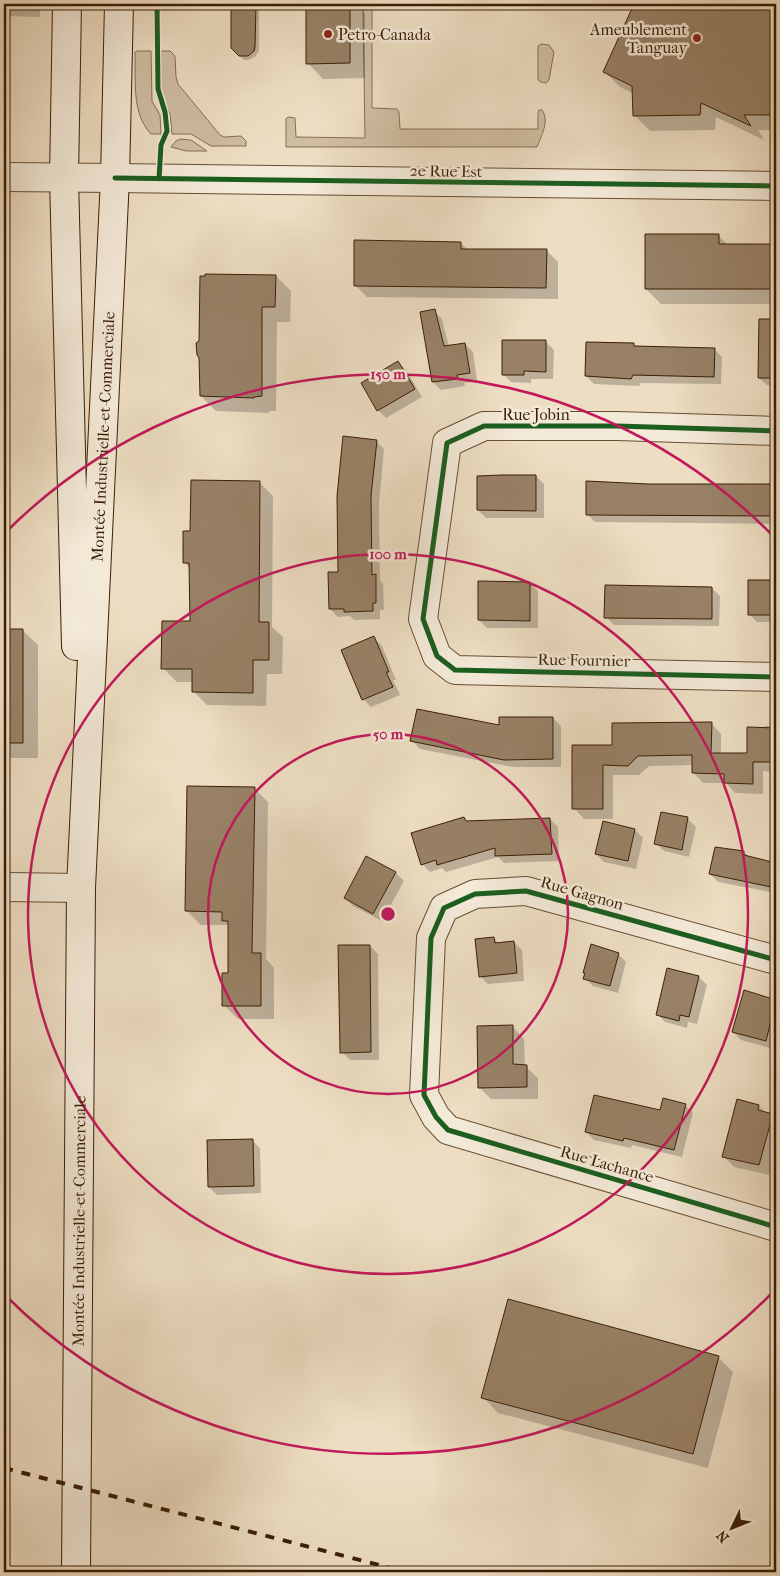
<svg xmlns="http://www.w3.org/2000/svg" width="780" height="1576" font-family="'IM FELL French Canon',serif">
  <rect width="100%" height="100%" fill="#edddc2"/>
  <filter id="stains"><feTurbulence type="fractalNoise" baseFrequency=".004" numOctaves="4"/><feColorMatrix values="0 0 0 0 .2 0 0 0 0 .09 0 0 0 0 .02 0 0 0 .5 -.17"/></filter>
  <radialGradient id="worn" r=".72"><stop offset=".6" stop-color="#630" stop-opacity="0"/><stop offset="1" stop-color="#630" stop-opacity=".3"/></radialGradient>
  <path fill="#cfbda2" stroke="#866e52" d="M363 4H372V108L397 109 399 112 400 129H538V113L539 110H542C550 121 541 136 537 147H286V119L288 117 295 118 296 137 365 138Z
    M541 44 549 45 554 52 549 80 546 83 541 82 538 80V46Z
    M137 51H151L152 101 160 115 161 134H151C131 113 136 79 135 52Z
    M161 51H170L175 56 176 77 178 84 220 135 224 137 241 136 246 141V146H211L191 134H172L170 114 161 92Z
    M180 139 191 140 207 151H186L171 147 176 141Z"/>
  <path fill="#0003" d="M4 4H40V17L4 16Z
    M233 4H259V51L255 57 248 60H244L235 52 232 44Z
    M307 4H355L365 13V78L323 79 308 63Z
    M635 4H776V130H758L764 140 716 117 715 130 650 131 634 115V94L620 87 605 72Z
    M718 235 728 245H776V304H661L646 289Z
    M461 243 468 250H546L558 262V299L367 297 355 285Z
    M276 276 291 291 290 322H277L276 411H269V413L216 411 201 396Z
    M4 294 5 295V384H4Z
    M434 311 442 319 449 347 465 344 473 352 477 381 464 383 465 386 441 390 433 382Z
    M546 342 554 350 553 379H531V383L511 382 503 374Z
    M633 344 636 347 714 349 722 357 721 384 641 383 639 386 594 384 586 376Z
    M760 347H776V385H767L759 378Z
    M398 362 406 370 422 397 386 418 378 410Z
    M376 441 384 449 379 504 380 580 383 584 384 610H380V619L354 620 350 616 338 617 330 609Z
    M536 476 544 484V518H486L478 510Z
    M259 482 273 496 272 627 283 637 282 674H267L266 706 207 705 194 692V682H177L163 668 191 623V569L185 563 192 532Z
    M768 483 776 484V524L595 522 587 514 648 485H767Z
    M750 581H776V622H757L749 614Z
    M530 583 538 591V628H487L479 620Z
    M712 588 720 596 719 626 614 625 606 617Z
    M4 630H22L38 645V758H5L4 761Z
    M374 638 382 646 396 680H393L400 695 371 707 363 699Z
    M553 718 561 726V767H513L420 749 412 741Z
    M711 723 721 734V754H748L765 729V726H776V772L763 771V794L735 793 726 783H703L693 772V765L649 766 639 775H613V819H584L574 808 613 746Z
    M254 788 268 802 266 959 274 968V1019H238L224 1005 229 974 228 925H201L187 911Z
    M464 819 468 823 550 819 558 827 559 861 504 863 498 857 446 872 442 868 430 872 422 864Z
    M688 819 696 827 689 857 664 851 656 843Z
    M604 823 635 830 643 838 636 869 604 862 596 854Z
    M744 852 749 857 776 864V901L770 894V892L718 882 710 874Z
    M367 858 396 873 404 881 382 921 353 906 345 898Z
    M494 938 499 944 514 942 522 950 524 981 488 984 480 976Z
    M370 946 378 954 379 1060H350L342 1052Z
    M618 954 626 962 618 993 593 986 585 978 586 974Z
    M668 969 699 977 707 985 697 1024 688 1022 687 1028 665 1022 657 1014Z
    M745 992 776 1000V1047L774 1046V1049L741 1040 733 1032Z
    M513 1027 524 1039 525 1066 538 1078V1099H491L479 1087Z
    M4 1050 10 1056 5 1099H4Z
    M685 1105 693 1113 682 1157 632 1145 631 1148 594 1140 586 1132Z
    M759 1106 767 1114 776 1117V1160H773L769 1175 734 1167 724 1157Z
    M252 1140 260 1148 261 1193 217 1195 209 1187Z
    M718 1357 733 1372 708 1468 498 1413 483 1397Z"/>
  <path fill="#988166" stroke="#3c1e03" d="M231 4H256L255 47 254 51 248 56H239L231 48Z
    M306 4H350V63L306 64Z
    M634 4H776V101L770 115H744L751 126 701 103 700 115 633 116 632 86 603 72Z
    M645 234H719V244H776V289H645Z
    M354 240 461 242V249H547L546 288 354 286Z
    M205 274 276 275 275 307H262V396L254 397V398L200 396 199 358 197 355 196 343 199 341 200 276H205Z
    M435 309 444 346 465 343 470 373 457 375 458 379 432 382 420 312Z
    M759 319H776V378H758Z
    M502 340H546V372L524 371V375H502Z
    M586 342 634 343V346L715 348 714 377 633 375 631 379 585 376Z
    M398 361 415 389 377 411 361 383Z
    M343 436 377 440 371 496 372 575 376 574V603H373V611L344 612V609H329L328 572H338L337 496Z
    M501 475H536V511L477 510V476Z
    M191 480 260 481 259 622H269V660H253V693L192 692V669H161L162 621H190L189 563H183V531H190Z
    M586 481 648 484H776V516L586 515Z
    M748 580H776V615H748Z
    M478 581 530 582V621L478 620Z
    M605 585 712 587V619L604 618Z
    M4 629H23V743H4Z
    M374 636 389 672H386L393 687 362 700 341 650Z
    M417 709 499 725V717H553V759L504 760 410 741Z
    M712 722 711 753H747V727L776 728V762H753V784L724 783V774L692 773V755L638 756 628 766 603 765V809H572V745H612V723Z
    M187 786 255 787 252 953H261V1006H222V973H228V921H222V912L185 911Z
    M661 812 688 817 682 850 654 844Z
    M464 817 466 821 550 818 552 854 495 856V848L437 865 436 860 421 865 411 833Z
    M603 821 635 829 628 861 595 854Z
    M715 847 744 851V855L776 863V888L709 874Z
    M366 856 396 872 373 914 344 898Z
    M494 937 495 943 514 941 517 973 479 977 475 939Z
    M591 944 619 953 610 986 583 979 585 973H583Z
    M338 945H370L371 1052 340 1053V1051Z
    M667 968 699 976 689 1017 680 1015 679 1021 656 1015Z
    M744 990 776 1000 766 1041 732 1032Z
    M513 1025V1064L527 1065V1087L478 1088 477 1026Z
    M594 1095 660 1110 663 1098 686 1104 674 1150 624 1138 623 1141 585 1132Z
    M737 1099 759 1105 758 1110 773 1114 759 1165 722 1157Z
    M253 1139 254 1186 208 1187 207 1140Z
    M508 1299 719 1356 693 1454 481 1398Z"/>
  <g fill="none" stroke-linecap="round" stroke-linejoin="round">
    <defs>
      <path id="minor" d="M4 177 115 178
        M776 431 617 426H484L447 443 423 619 437 656 455 670 776 677
        M4 887 81 888
        M776 960 526 891 475 894 444 908 431 938 424 1095 436 1117 448 1130 776 1227"/>
      <path id="tertiary" d="M115 178 776 186"/>
      <g id="secondary">
        <path d="M67 4 64 178 76 646"/>
        <path id="s1" d="M76 1572 81 888 115 178 119 4"/>
      </g>
    </defs>
    <use href="#minor" stroke="#684e33" stroke-width="30"/>
    <use href="#tertiary" stroke="#684e33" stroke-width="30"/>
    <use href="#secondary" stroke="#3c1e03" stroke-width="30"/>
    <use href="#minor" stroke="#f3e9d7" stroke-width="28"/>
    <use href="#tertiary" stroke="#f3e9d7" stroke-width="28"/>
    <use href="#secondary" stroke="#f3e9d7" stroke-width="28"/>
    <path stroke="#3c1e03" stroke-width="4" stroke-dasharray="9 9" stroke-linecap="butt" d="M4 1468 406 1572"/>
    <defs>
      <path id="cycleway" d="M157 4 158 89 165 112 167 131 161 145 159 179
        M115 178 776 186
        M776 431 617 426H484L447 443 423 619 437 656 455 670 776 677
        M776 960 526 891 475 894 444 908 431 938 424 1095 436 1117 448 1130 776 1227"/>
    </defs>
    <use href="#cycleway" stroke="#f3e9d7" stroke-width="8"/>
    <use href="#cycleway" stroke="#1b5e20" stroke-width="5"/>
  </g>
  <g fill="none" stroke="#c2185b" stroke-width="2.5">
    <circle cx="388" cy="914" r="180"/>
    <circle cx="388" cy="914" r="360"/>
    <path d="M773 1292A540 540 0 0 1 6 1296M6 532A540 540 0 0 1 773 536"/>
  </g>
  <g fill="#8f2418" stroke="#f3e9d7" stroke-width="2">
    <circle cx="328" cy="34" r="5"/>
    <circle cx="697" cy="38" r="5"/>
  </g>
  <g text-anchor="middle" dominant-baseline="central" stroke-width="5" stroke-linejoin="round" paint-order="stroke">
    <g font-size="16" fill="#3c1e03" stroke="#f3e9d7" text-anchor="end">
      <text x="687" y="29">Ameublement<tspan x="687" dy="18">Tanguay</tspan></text>
      <text x="338" y="34" text-anchor="start">Petro-Canada</text>
    </g>
    <g font-size="16" fill="#3c1e03" stroke="#f3e9d7">
      <text transform="translate(446 171) rotate(1)">2e Rue Est</text>
      <text x="536" y="414">Rue Jobin</text>
      <text stroke="none"><textPath href="#s1" startOffset="1136">Montée Industrielle-et-Commerciale</textPath></text>
      <text transform="translate(584 660) rotate(1)">Rue Fournier</text>
      <text transform="translate(582 893) rotate(16)">Rue Gagnon</text>
      <text transform="translate(607 1164) rotate(16)">Rue Lachance</text>
      <text stroke="none"><textPath href="#s1" startOffset="351">Montée Industrielle-et-Commerciale</textPath></text>
    </g>
  </g>
  <circle cx="388" cy="914" r="8" fill="#c2185b" stroke="#f3e9d7" stroke-width="2.5"/>
  <g font-size="15" text-anchor="middle" font-weight="bold" fill="#c2185b" stroke="#f3e9d7" stroke-width="5" stroke-linejoin="round" paint-order="stroke">
    <text x="388" y="379">150 m</text>
    <text x="388" y="559">100 m</text>
    <text x="388" y="739">50 m</text>
  </g>
  <rect width="780" height="1576" fill="none" stroke="#edddc2" stroke-width="20"/>
  <rect x="5" y="5" width="770" height="1566" fill="none" stroke="#3c1e03" stroke-width="2.5"/>
  <rect x="10" y="10" width="760" height="1556" fill="none" stroke="#3c1e03"/>
  <g transform="translate(732 1528) rotate(227)" stroke="#f3e9d7" stroke-width="4" paint-order="stroke">
  <path d="M0-4L9 19L0 12L-9 19Z" fill="#3c1e03"/>
  <text y="-8" font-size="14" font-weight="bold" text-anchor="middle" fill="#3c1e03">N</text>
  </g>
  <rect width="100%" height="100%" filter="url(#stains)"/>
  <rect width="100%" height="100%" fill="url(#worn)"/>
</svg>
